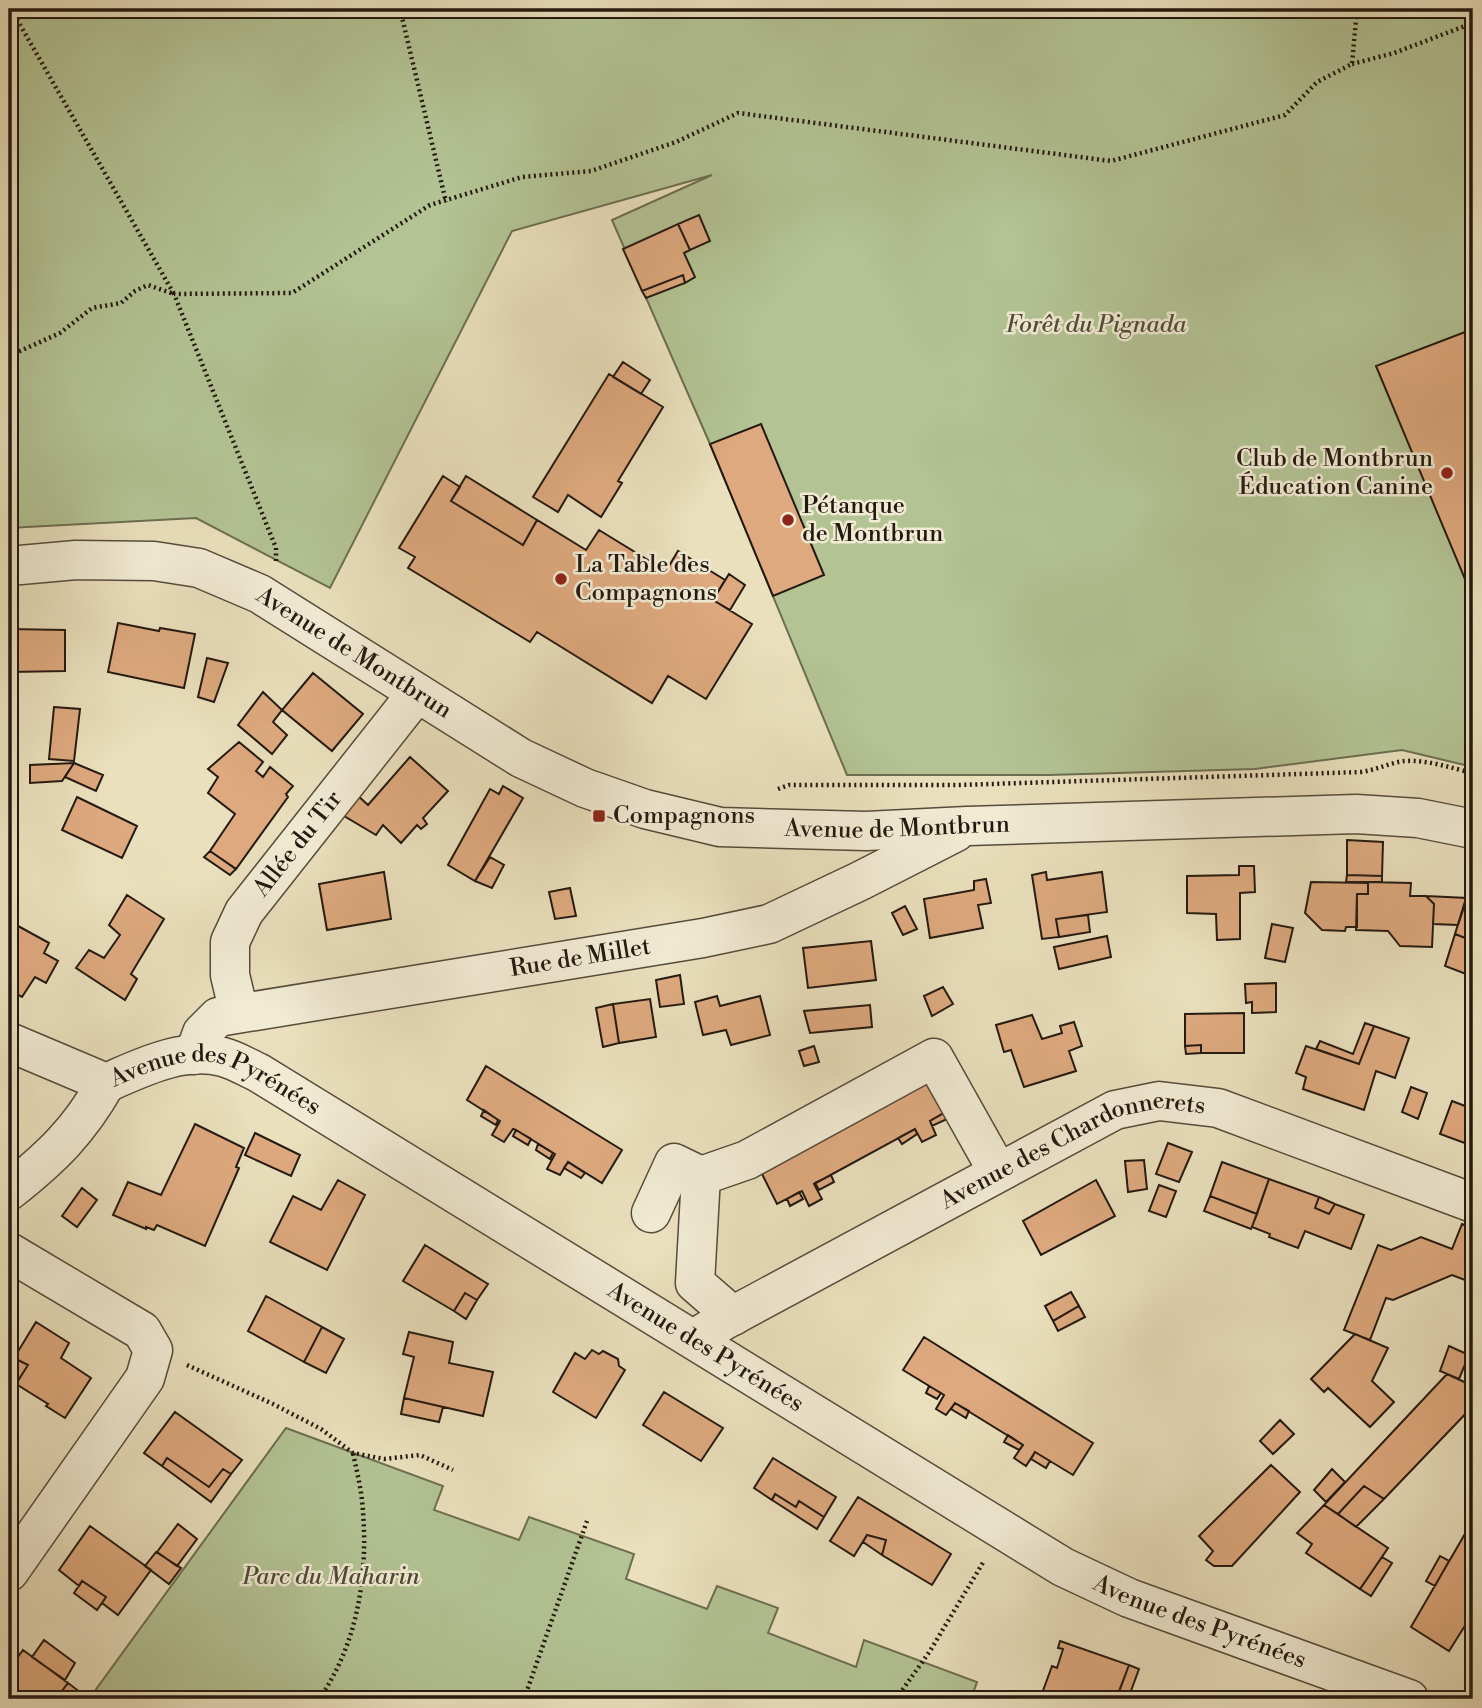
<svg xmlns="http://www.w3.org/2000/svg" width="1482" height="1708" font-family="'Libre Bodoni',serif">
  <rect width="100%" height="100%" fill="#eae0bd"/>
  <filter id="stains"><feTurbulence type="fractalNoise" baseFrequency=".00286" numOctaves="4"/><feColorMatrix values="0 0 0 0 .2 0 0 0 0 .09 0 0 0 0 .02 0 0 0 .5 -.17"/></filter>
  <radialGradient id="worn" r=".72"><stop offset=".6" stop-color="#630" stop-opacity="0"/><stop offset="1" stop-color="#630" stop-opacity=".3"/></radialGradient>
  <path fill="#b3c394" stroke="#6c6e52" stroke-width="2" d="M9 9H1473V767L1402 750 1255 769 1049 775H847L710 444 612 220 712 175 512 231 330 588 196 518 9 528Z
    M286 1428 443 1486 434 1510 519 1540 529 1517 634 1554 626 1579 707 1609 717 1586 778 1608 768 1633 856 1667 864 1640 977 1682 971 1699H89Z"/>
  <path fill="#dea97e" stroke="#241911" stroke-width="2" d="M699 215 710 241 690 250 678 224Z
    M678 224 690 250 684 253 695 277 685 283 683 275 642 291 623 249Z
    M683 275 685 283 646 298 642 291Z
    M1473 329V581L1467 584 1376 366Z
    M623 362 650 380 641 394 613 377Z
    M609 374 663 407 618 481 622 483 601 517 568 495 558 512 533 497Z
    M761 424 824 575 773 596 710 444Z
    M443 476 460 487 451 501 523 545 537 520 586 550 599 530 666 571 678 551 725 580 713 600 752 624 706 699 668 676 652 703 537 632 530 642 408 568 415 557 399 548Z
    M466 476 537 520 523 545 451 501Z
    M729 574 745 585 730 610 713 600Z
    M118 623 159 631 160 628 195 634 184 688 108 672Z
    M9 629 65 630V671L9 672Z
    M207 658 228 663 214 702 198 697Z
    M313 673 363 714 332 751 282 710Z
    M263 692 282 710 273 722 287 735 272 754 238 725Z
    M54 707 80 709 74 761 49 759Z
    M239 742 263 762 256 771 263 777 270 767 293 786 286 794 288 797 236 869 210 851 235 814 208 793 218 777 208 769Z
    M410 757 448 791 423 818 427 824 421 829 417 825 401 843 383 825 376 835 339 813 355 793 368 805Z
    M74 763 103 775 96 791 65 777Z
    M74 763 62 781 30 783V765Z
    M503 786 523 798 475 881 448 865 490 789 499 794Z
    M77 797 137 826 122 858 62 830Z
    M1347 840 1383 842 1382 876 1347 875Z
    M210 851 236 869 230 875 204 857Z
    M490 857 504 865 492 888 475 881Z
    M1239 866H1254L1255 892 1240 893V939L1217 940 1216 914 1187 913V876L1239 875Z
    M384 872 391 919 327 930 319 884Z
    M1046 872 1047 880 1102 872 1107 912 1056 919 1059 937 1042 939 1032 875Z
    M1347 875 1382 876V882H1346Z
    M986 879 991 903 978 905 983 928 930 938 924 899 974 890V881Z
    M1311 882 1368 883V894H1357V927H1346L1345 931 1322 930 1305 913Z
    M1368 882 1411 883 1410 896H1426L1434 904 1432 947 1400 946 1388 931 1356 930 1357 894H1368Z
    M570 888 576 916 555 919 549 892Z
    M127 895 164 919 131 974 137 979 125 1000 76 968 89 950 104 958 120 935 109 925Z
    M1467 895 1473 897V941L1455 934Z
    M1426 896 1467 898 1458 925 1433 924 1434 904Z
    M905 906 917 929 903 935 892 913Z
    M1088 915 1090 932 1059 937 1056 919Z
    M9 921 49 943 44 953 58 961 46 983 35 977 22 997 9 990Z
    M1272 924 1293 928 1285 962 1265 958Z
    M1455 934 1473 941V956L1466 974 1445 966Z
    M1107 936 1111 957 1059 969 1054 947Z
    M871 941 876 980 808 988 803 948Z
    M680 975 684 1004 660 1007 656 980Z
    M1276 983V1012L1252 1013V1002L1246 1003 1245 984Z
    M943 987 953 1004 932 1016 924 996Z
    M717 996 720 1006 760 996 770 1035 731 1045 726 1030 703 1035 695 1002Z
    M650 999 656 1037 619 1043 613 1004Z
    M613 1004 619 1043 603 1047 596 1008Z
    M870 1005 872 1027 810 1033 804 1011Z
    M1244 1013V1053H1201V1045L1185 1046V1014Z
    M1032 1015 1042 1039 1062 1033 1060 1026 1074 1022 1082 1046 1069 1051 1076 1071 1024 1087 1011 1050 1004 1052 996 1025Z
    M1365 1023 1374 1026 1359 1064 1316 1049 1320 1041 1353 1054Z
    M1374 1026 1409 1038 1395 1078 1376 1071 1364 1110 1303 1089 1306 1077 1296 1073 1306 1046 1359 1064Z
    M1201 1045V1053L1186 1054 1185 1046Z
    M814 1046 819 1062 804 1066 799 1051Z
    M486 1066 622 1150 602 1183 568 1162 560 1175 547 1169 555 1154 516 1130 513 1129 504 1142 492 1135 500 1121 467 1100Z
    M934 1074 952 1108 930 1121 936 1135 922 1142 915 1129 814 1184 822 1199 809 1206 802 1191 777 1204 760 1170Z
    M1411 1087 1427 1093 1418 1119 1402 1112Z
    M1452 1101 1473 1109V1146L1440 1134Z
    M484 1110 498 1120 496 1125 481 1116Z
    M944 1113 947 1119 932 1126 930 1121Z
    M9 1114 17 1123 9 1130Z
    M195 1124 244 1148 236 1167 239 1168 205 1246 157 1225 154 1230 146 1227V1229L113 1215 128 1182 161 1195Z
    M915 1129 917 1134 902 1144 898 1138Z
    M516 1130 531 1139 528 1145 513 1136Z
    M255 1133 300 1155 291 1176 245 1155Z
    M1168 1143 1192 1152 1179 1182 1156 1174Z
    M538 1144 553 1153 550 1159 536 1150Z
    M1144 1160 1147 1189 1128 1192 1125 1161Z
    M568 1162 585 1173 581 1178 564 1168Z
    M1222 1162 1269 1179 1257 1214 1210 1196Z
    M831 1175 834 1182 819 1190 815 1183Z
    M1269 1179 1319 1197 1315 1208 1329 1214 1335 1204 1364 1215 1351 1249 1305 1231 1298 1248 1269 1237 1270 1234 1252 1227Z
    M338 1180 365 1195 327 1270 270 1242 293 1196 321 1210Z
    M1096 1180 1115 1216 1041 1255 1023 1221Z
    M1159 1185 1176 1191 1166 1217 1149 1211Z
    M82 1188 97 1200 77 1227 62 1216Z
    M799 1192 803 1199 790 1206 787 1199Z
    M1210 1196 1257 1214 1251 1229 1204 1211Z
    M1319 1197 1335 1204 1329 1214 1315 1208Z
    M1462 1224 1473 1229V1283L1452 1275 1393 1300 1386 1298 1370 1340 1344 1330 1378 1245 1391 1250 1421 1237 1452 1249Z
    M425 1245 488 1284 477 1300 465 1293 454 1311 403 1281Z
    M1071 1292 1079 1306 1053 1321 1045 1306Z
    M465 1293 477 1300 466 1319 454 1311Z
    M266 1296 322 1327 304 1362 248 1331Z
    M1079 1306 1085 1317 1058 1331 1053 1321Z
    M36 1322 69 1343 61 1358 91 1378 65 1418 46 1406 48 1404 16 1384 28 1365 14 1358Z
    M322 1327 344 1339 326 1373 304 1362Z
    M409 1332 453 1342 449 1363 493 1372 483 1416 404 1398 414 1357 403 1354Z
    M1355 1334 1388 1348 1372 1381 1394 1402 1370 1427 1328 1388 1324 1392 1311 1379Z
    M924 1337 1093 1443 1073 1475 1035 1452 1026 1466 1014 1458 1023 1445 955 1403 946 1415 936 1409 944 1395 903 1370Z
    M1449 1346 1469 1355 1459 1379 1440 1371Z
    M592 1350 599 1354 603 1351 618 1359 619 1366 625 1370 596 1418 553 1392 575 1353 585 1359Z
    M14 1358 28 1365 16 1384 9 1379V1368Z
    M1447 1374 1473 1386V1406L1384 1499 1364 1486 1338 1514 1324 1505Z
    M929 1386 941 1393 937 1399 926 1393Z
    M664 1392 723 1428 701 1461 643 1425Z
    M404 1398 443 1407 439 1422 401 1414Z
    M955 1403 969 1411 966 1418 951 1409Z
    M175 1412 242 1460 231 1474 223 1469 209 1487 167 1458 162 1466 144 1453Z
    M1280 1420 1294 1434 1273 1454 1260 1441Z
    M1008 1435 1023 1445 1019 1450 1004 1442Z
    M1035 1452 1050 1461 1046 1468 1031 1459Z
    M167 1458 209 1487 223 1469 231 1474 211 1502 162 1466Z
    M773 1458 836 1497 824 1517 799 1501 796 1507 775 1494 772 1500 754 1488Z
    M1271 1465 1300 1492 1232 1566H1214L1206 1560 1213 1551 1199 1536Z
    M1332 1469 1345 1482 1326 1502 1314 1490Z
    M1364 1486 1384 1499 1356 1527 1338 1514Z
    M775 1494 796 1507 799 1501 824 1517 817 1529 772 1500Z
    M858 1497 951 1554 932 1585 882 1555 886 1540 867 1535 854 1556 830 1541Z
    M1324 1505 1388 1548 1360 1589 1306 1553 1312 1544 1297 1533Z
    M1473 1520V1613L1449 1651 1411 1627Z
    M178 1524 197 1539 177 1566 157 1552Z
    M90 1526 151 1570 118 1615 102 1603 106 1597 82 1581 79 1586 59 1570Z
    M867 1535 886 1540 882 1555 863 1542Z
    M156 1552 181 1568 169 1584 145 1566Z
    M1440 1556 1449 1561 1435 1586 1426 1581Z
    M1382 1557 1392 1563 1371 1596 1360 1589Z
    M82 1581 106 1597 97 1610 74 1593Z
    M44 1640 75 1663 65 1680 32 1657Z
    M1060 1641 1129 1665 1116 1699H1040L1052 1666 1057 1668 1063 1649 1058 1648Z
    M23 1650 68 1683 56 1699H9V1682L16 1673 10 1668Z
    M1129 1665 1139 1669 1128 1699 1118 1695Z
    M68 1683 84 1695 80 1699H56Z"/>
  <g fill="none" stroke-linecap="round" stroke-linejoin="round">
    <defs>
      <g id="minor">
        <path id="s1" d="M9 566 76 560 154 561 199 568 260 594 521 758 585 788 645 809 720 827 866 831 967 826 1356 814 1418 818 1473 829"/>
        <path id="s2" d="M239 1013 230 975V942L244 912 417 693"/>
        <path id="s3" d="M9 1042 106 1083C143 1067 182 1047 223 1057 235 1060 248 1068 259 1073L1063 1567 1129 1598 1409 1699"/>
        <path id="s4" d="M194 1055 202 1033 218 1017 703 938 769 924 860 881 956 832"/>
        <path d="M9 1191C52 1157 79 1131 106 1083"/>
        <path d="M651 1213 674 1163 701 1176"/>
        <path d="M9 1252 142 1331 153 1350 145 1378 9 1572"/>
        <path d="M733 1316 695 1283 701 1176 747 1160 934 1058 998 1172"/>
        <path id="s5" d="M694 1339 723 1321 1115 1110 1159 1101 1218 1108 1473 1203"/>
      </g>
    </defs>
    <use href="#minor" stroke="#564b3c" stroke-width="41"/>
    <path stroke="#241911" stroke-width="4.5" stroke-dasharray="2 3.5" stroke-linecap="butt" d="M400 9 446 202
      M1352 64 1394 53 1473 23
      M9 356 60 333 92 308 121 303 135 291 148 285 174 294 11 9
      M276 561V548L174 294 292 293 430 205 522 177 591 171 676 142 738 113 1111 161 1285 115 1317 82 1352 64 1357 9
      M778 789 789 785H960L1361 772C1374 770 1383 766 1394 763 1418 756 1450 768 1473 773
      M187 1365 273 1404 321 1429 353 1453 384 1459 420 1455 453 1470
      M319 1699C357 1645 368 1577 363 1512 362 1492 357 1472 353 1453
      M524 1699 587 1521
      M896 1699 930 1651 984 1561"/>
    <use href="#minor" stroke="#f1ebd4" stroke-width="38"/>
  </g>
  <g fill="#8f2418" stroke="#f1ebd4" stroke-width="2.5">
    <circle cx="1447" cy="473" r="7"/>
    <circle cx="788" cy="520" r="7"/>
    <circle cx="561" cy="579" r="7"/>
    <rect x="592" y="809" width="14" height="14" rx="3.5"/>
  </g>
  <g text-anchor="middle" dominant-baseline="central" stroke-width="5" stroke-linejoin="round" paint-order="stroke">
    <g font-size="24" font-style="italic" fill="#4f4c38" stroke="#f1ebd4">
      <text x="1096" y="325">Forêt du Pignada</text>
      <text x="331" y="1577">Parc du Maharin</text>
    </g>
    <g font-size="24" fill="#241911" stroke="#f1ebd4" text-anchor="start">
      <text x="1433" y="459" text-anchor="end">Club de Montbrun<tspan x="1433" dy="28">Éducation Canine</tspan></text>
      <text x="802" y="506">Pétanque<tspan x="802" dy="28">de Montbrun</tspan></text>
      <text x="575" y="565">La Table des<tspan x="575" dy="28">Compagnons</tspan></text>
      <text x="613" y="816">Compagnons</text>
    </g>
    <g font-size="24" fill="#241911" stroke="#f1ebd4">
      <text stroke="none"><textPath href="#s1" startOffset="368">Avenue de Montbrun</textPath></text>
      <text stroke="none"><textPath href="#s1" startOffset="954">Avenue de Montbrun</textPath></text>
      <text stroke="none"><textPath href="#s2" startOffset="192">Allée du Tir</textPath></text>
      <text stroke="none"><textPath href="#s4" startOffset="413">Rue de Millet</textPath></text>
      <text stroke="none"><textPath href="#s3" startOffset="224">Avenue des Pyrénées</textPath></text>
      <text stroke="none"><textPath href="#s5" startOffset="427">Avenue des Chardonnerets</textPath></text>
      <text stroke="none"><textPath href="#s3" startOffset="791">Avenue des Pyrénées</textPath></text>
      <text stroke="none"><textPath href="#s3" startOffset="1358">Avenue des Pyrénées</textPath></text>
    </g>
  </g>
  <rect width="1482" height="1708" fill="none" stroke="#eae0bd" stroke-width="35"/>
  <rect x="10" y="10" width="1461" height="1687" fill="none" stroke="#241911" stroke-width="3.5"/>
  <rect x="18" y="18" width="1447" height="1673" fill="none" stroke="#241911" stroke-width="2"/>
  <rect width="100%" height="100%" filter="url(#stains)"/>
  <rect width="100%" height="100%" fill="url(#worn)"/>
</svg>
